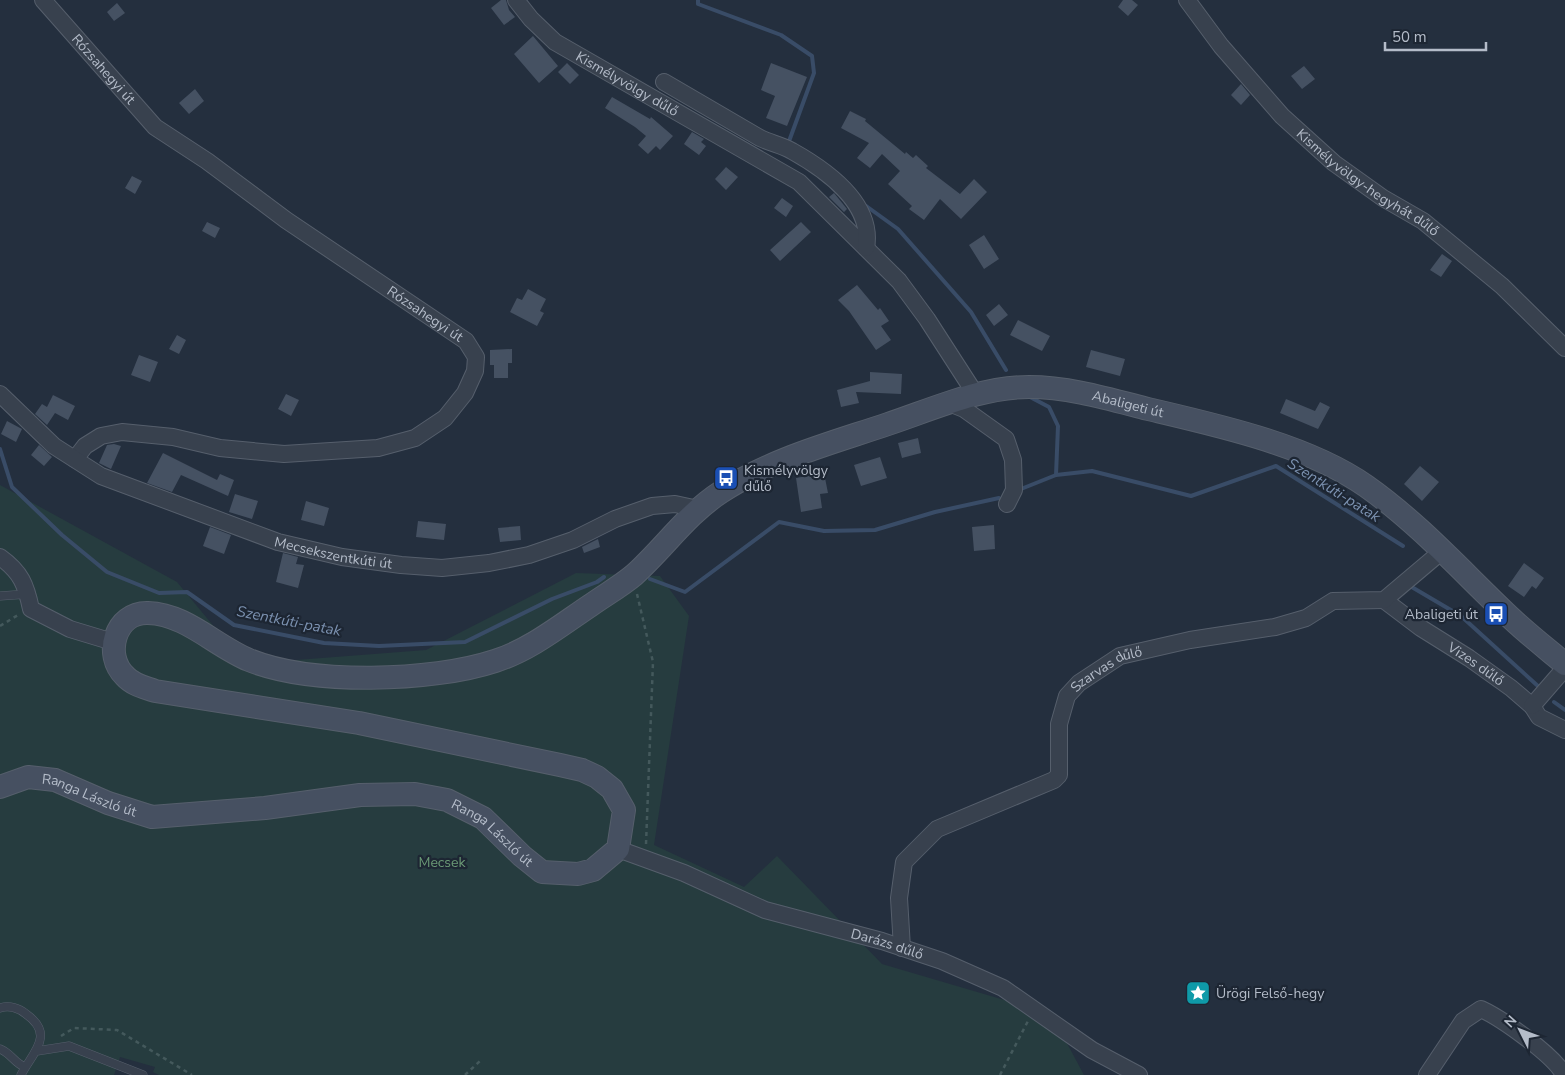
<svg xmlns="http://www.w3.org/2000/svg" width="1565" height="1075" font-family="'Nunito Sans',sans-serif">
  <rect width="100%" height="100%" fill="#242f3e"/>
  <path fill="#263c3f" d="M0 485 177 582 245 664 426 650 576 573 660 576 689 616 654 845 744 887 777 856 882 964 1035 1009 1054 1019 1084 1075H159L153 1072 155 1067 120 1057 114 1075H0Z"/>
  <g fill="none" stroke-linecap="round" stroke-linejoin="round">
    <path stroke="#394c67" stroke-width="4" d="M698 0V4L781 35 812 56 814 73 788 144
      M862 203 898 229 971 312 1006 370
      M1030 397 1049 407 1058 426 1056 475
      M0 449 12 487 62 535 107 572 159 593 187 592 234 625 324 643 379 646 465 642 552 599 597 582 604 577
      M1021 489 1056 475 1092 471 1191 496 1276 466 1403 546
      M650 579 685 592 779 522 824 531 875 530 935 512 999 498
      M1410 586 1461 616 1539 687
      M1554 702 1565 710"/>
  </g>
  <path fill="#455162" d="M501 0H506L509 10 515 17 504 25 491 8Z
    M1123 0H1132L1138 5 1128 16 1118 7Z
    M117 3 125 13 114 21 107 12Z
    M533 36 558 66 539 83 514 54Z
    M567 63 579 75 570 84 558 72Z
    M771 63 807 77 787 126 766 118 775 96 761 90Z
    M1304 66 1315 79 1302 89 1291 76Z
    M1241 84 1250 95 1241 105 1231 95Z
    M195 89 204 101 189 114 179 103Z
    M612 97 650 119 651 117 673 136 660 150 656 146 648 154 638 145 646 136 635 127 605 108Z
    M850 111 866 119 865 121 905 154 906 152 913 158 916 155 928 166 926 168 960 194 974 179 987 192 961 219 940 199 924 220 909 209 912 206 888 184 900 171 882 154 870 168 857 158 869 143 841 128Z
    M692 132 704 139 701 142 706 146 699 155 684 144Z
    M726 167 738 177 726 190 715 179Z
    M132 176 142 181 135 194 125 188Z
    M834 193 847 209 844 212 829 197Z
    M782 198 793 206 786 217 774 208Z
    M207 222 220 228 215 238 202 231Z
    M801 222 811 232 780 261 770 250Z
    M984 235 999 259 984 269 969 245Z
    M1442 254 1452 261 1441 277 1430 270Z
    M857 285 878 310 880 308 889 321 881 326 891 340 876 350 849 311 838 300Z
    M528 289 546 299 540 311 544 313 537 326 510 312 517 298 522 300Z
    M999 304 1008 315 994 326 986 315Z
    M1018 320 1050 336 1042 351 1010 335Z
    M177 335 186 340 179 354 169 349Z
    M512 349V363H508V378H494V365H490V350Z
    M1091 350 1125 359 1120 376 1086 367Z
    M139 355 158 362 150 382 131 375Z
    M870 372 902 374 901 394 856 392 859 403 841 407 837 390 870 381Z
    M286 394 299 400 291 416 278 409Z
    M53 395 75 406 68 420 55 413 47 425 35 414 42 404 47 407Z
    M1286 399 1315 411 1320 402 1330 407 1318 429 1280 413Z
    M7 421 22 429 16 442 1 434Z
    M918 438 921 453 902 458 898 443Z
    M114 444 121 446 111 469 99 463 107 445Z
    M39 445 52 457 44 466 31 455Z
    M163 453 217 480 220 474 234 480 228 496 181 475 172 492 147 483Z
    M880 457 887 478 861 486 854 465Z
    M1420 466 1439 482 1422 501 1404 484Z
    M824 473 828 493 820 494 822 508 801 512 796 478Z
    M235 494 258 501 252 519 229 512Z
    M306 501 329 508 324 526 301 520Z
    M418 521 446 524 444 540 416 537Z
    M994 525 995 549 974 551 972 527Z
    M520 526 521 540 500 542 498 528Z
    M210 527 231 535 224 554 203 546Z
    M598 539 600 547 584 553 582 547Z
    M283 553 298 557 296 564 304 565 298 588 276 582Z
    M1524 563 1544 578 1536 589 1532 586 1524 597 1508 586Z"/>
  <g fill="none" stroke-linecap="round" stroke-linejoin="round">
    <defs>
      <path id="service" d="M0 596 28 594
        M0 1008C9 1005 19 1008 26 1014 56 1035 32 1053 21 1075
        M0 1049C11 1053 14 1063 25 1067
        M37 1051 69 1046 143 1075"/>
      <g id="minor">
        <path id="s1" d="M43 0 155 127 207 161 286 220 466 341 476 357 475 371 465 393 445 418 415 438 378 448 284 454 220 448 173 437 122 432 101 436 85 446 75 459"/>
        <path id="s2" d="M516 0 531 19 555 42 799 182 899 281 927 319 976 395"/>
        <path id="s3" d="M1187 0 1221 46 1282 116 1334 163 1383 198 1423 221 1502 286 1565 348"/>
        <path d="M664 82C696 101 728 119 760 138 770 143 782 145 792 151 826 170 874 204 866 248"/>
        <path id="s4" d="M0 394 54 446 101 476 278 542 342 557 401 565 442 568 489 563 529 555 573 540 615 519 652 506 675 504 698 509"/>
        <path d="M949 403 964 409 1006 439 1013 460 1014 490 1007 504"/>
        <path d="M0 557C21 572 26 585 31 609L70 629 113 642"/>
        <path id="s5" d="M1384 600 1421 628 1469 658 1511 688 1532 706 1539 717 1565 730"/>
        <path d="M1532 706 1565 668"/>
        <path id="s6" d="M618 849 684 873 765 910 882 941 942 961 1003 988 1092 1050 1139 1075"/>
        <path id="s7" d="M902 948 899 898 904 862 937 829 1054 780 1059 775V724L1067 696 1079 683 1120 656 1190 640 1275 627 1306 618 1333 601 1384 600 1442 551"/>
        <path d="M1427 1075 1463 1021 1481 1009C1501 1018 1555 1056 1564 1075"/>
      </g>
      <g id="secondary">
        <path id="s8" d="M0 787 28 777 55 780 108 803 152 817 265 808 360 795 415 794 447 800 483 818 522 856 542 872 578 874 593 870 618 849 624 810 612 789 597 777 582 770 560 765 359 723 155 691C144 687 133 685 125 676 103 655 115 612 148 613 186 614 215 646 249 660 311 685 431 682 495 661 530 650 561 625 591 605 605 595 621 586 634 575 664 548 687 514 721 492 771 459 832 443 888 424 933 409 981 387 1029 387 1069 387 1109 399 1148 409 1216 425 1308 445 1366 486 1420 524 1464 574 1512 619 1529 635 1547 649 1565 664"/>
      </g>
    </defs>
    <use href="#service" stroke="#565f6c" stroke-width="9"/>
    <use href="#minor" stroke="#565f6c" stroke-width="18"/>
    <use href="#secondary" stroke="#565f6c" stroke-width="24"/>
    <path stroke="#44595c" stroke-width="2.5" stroke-dasharray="4 4" stroke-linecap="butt" d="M637 594 653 662 646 844
      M0 626 18 615
      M61 1036 74 1028 117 1030 192 1075
      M465 1075 481 1060
      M1000 1075 1028 1021"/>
    <use href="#service" stroke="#38414e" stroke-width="8"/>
    <use href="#minor" stroke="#38414e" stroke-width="16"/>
    <use href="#secondary" stroke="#465061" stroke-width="22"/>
  </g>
  <defs>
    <symbol id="bus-square" viewBox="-11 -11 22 22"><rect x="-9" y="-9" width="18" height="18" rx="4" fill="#1a4fb4" stroke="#1d2633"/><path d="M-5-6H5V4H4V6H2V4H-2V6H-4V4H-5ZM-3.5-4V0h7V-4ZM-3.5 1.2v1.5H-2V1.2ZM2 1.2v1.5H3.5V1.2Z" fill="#fff"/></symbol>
    <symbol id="sight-square" viewBox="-11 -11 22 22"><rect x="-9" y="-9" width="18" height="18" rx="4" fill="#0f9aa8" stroke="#1d2633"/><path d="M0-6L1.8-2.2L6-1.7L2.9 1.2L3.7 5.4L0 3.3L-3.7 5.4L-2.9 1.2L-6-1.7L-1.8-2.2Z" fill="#fff"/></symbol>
  </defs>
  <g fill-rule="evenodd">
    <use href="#bus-square" x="712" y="464" width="28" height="28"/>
    <use href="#bus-square" x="1482" y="600" width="28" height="28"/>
    <use href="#sight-square" x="1184" y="979" width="28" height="28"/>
  </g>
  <g text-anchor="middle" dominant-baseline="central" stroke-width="4.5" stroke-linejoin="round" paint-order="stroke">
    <g font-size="14" fill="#b4bcc9" stroke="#1d2633">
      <text stroke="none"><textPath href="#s1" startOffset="92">Rózsahegyi út</textPath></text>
      <text stroke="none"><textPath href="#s2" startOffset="141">Kismélyvölgy dűlő</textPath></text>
      <text stroke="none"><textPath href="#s3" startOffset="259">Kismélyvölgy-hegyhát dűlő</textPath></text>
      <text stroke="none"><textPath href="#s1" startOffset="498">Rózsahegyi út</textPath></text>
      <text stroke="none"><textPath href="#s8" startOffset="2390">Abaligeti út</textPath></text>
      <text stroke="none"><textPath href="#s4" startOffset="376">Mecsekszentkúti út</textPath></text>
      <text stroke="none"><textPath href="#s5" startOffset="112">Vizes dűlő</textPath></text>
      <text stroke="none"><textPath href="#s7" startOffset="396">Szarvas dűlő</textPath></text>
      <text stroke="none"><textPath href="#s8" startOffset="94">Ranga László út</textPath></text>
      <text stroke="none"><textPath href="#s8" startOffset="514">Ranga László út</textPath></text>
      <text stroke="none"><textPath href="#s6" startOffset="286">Darázs dűlő</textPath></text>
    </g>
    <g font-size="14" fill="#b4bcc9" stroke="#1d2633" text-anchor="start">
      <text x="744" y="470">Kismélyvölgy<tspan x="744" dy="16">dűlő</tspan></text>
      <text x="1478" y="614" text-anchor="end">Abaligeti út</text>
      <text x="1216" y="993">Ürögi Felső-hegy</text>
    </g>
    <g font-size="14" fill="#6b9a76" stroke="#1d2633">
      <text x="442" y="862">Mecsek</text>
    </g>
    <g font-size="15" font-style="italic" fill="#7c92b1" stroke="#1d2633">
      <text transform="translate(1334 490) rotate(32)">Szentkúti-patak</text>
      <text transform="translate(289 621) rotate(11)">Szentkúti-patak</text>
    </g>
  </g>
  <g transform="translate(1520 1030) rotate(312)" stroke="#1d2633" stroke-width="4" paint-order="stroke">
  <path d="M0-4L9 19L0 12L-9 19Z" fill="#b4bcc9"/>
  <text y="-8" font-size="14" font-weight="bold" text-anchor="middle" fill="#b4bcc9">N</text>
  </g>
  <path d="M1385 42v8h101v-8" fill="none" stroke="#b4bcc9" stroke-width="2.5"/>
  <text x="1392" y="42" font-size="15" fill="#b4bcc9" stroke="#1d2633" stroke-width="4" paint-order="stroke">50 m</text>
</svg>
